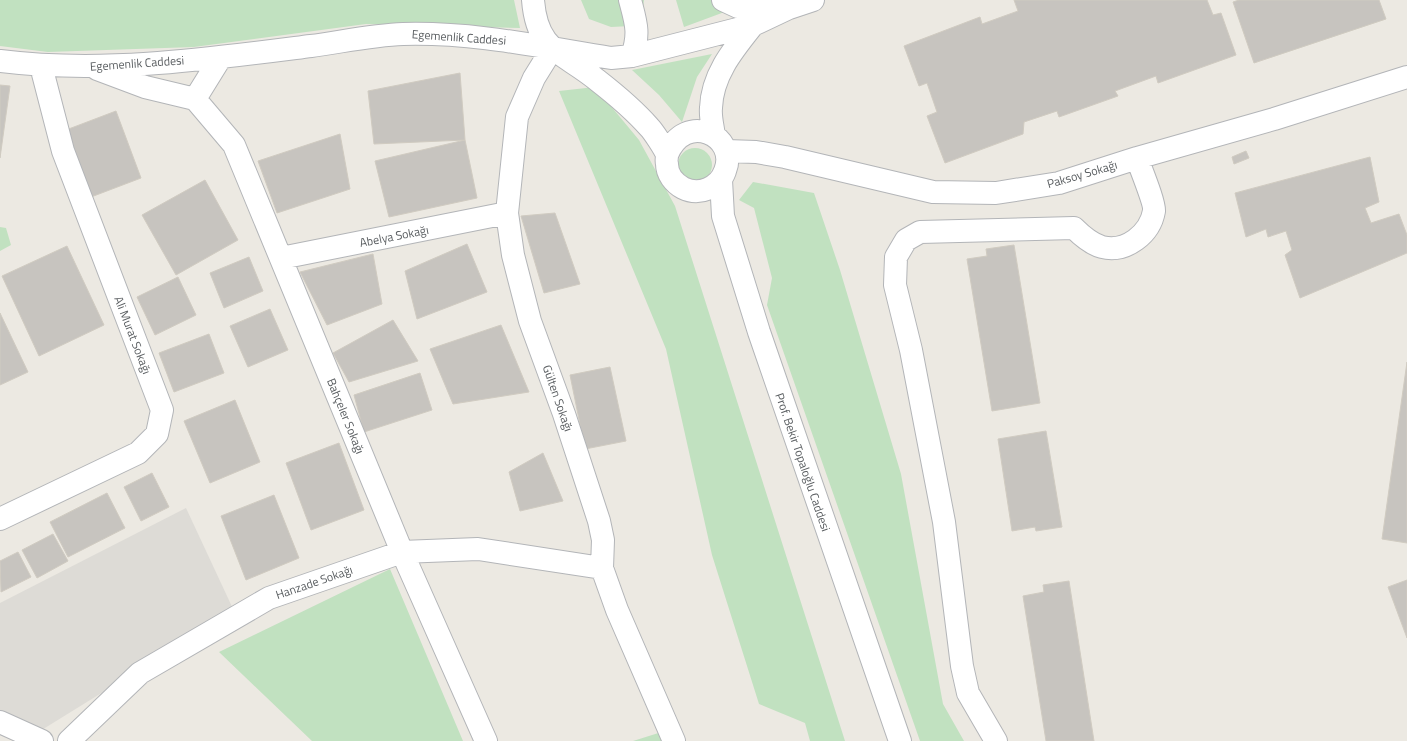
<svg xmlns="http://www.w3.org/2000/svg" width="1407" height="741" font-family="'Titillium Web',sans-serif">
  <rect width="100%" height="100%" fill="#ece9e2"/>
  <path fill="#dddbd6" d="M186 508 234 611 40 731 0 711V603Z"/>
  <path fill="#c1e1c0" d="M0 0H514L520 28 366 24 194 47 48 52 0 46Z
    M581 0H644L642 15 631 26 611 27 589 19Z
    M676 0H716L738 7 684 27Z
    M712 54 697 77 682 122 659 95 632 70Z
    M595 87 639 140 675 206 845 741H810L805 723 759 704 712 555 666 349 559 91Z
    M678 165a17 17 0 1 1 34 0a17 17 0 1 1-34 0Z
    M753 182 814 193 840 270 901 474 943 704 964 741H920L767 305 772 278 754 208 739 200Z
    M0 227 6 228 11 245 0 251Z
    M390 569 463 741H312L219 652Z
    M668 730 672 741H633Z"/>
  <path fill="#c7c4bf" stroke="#d0cbc1" d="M1014 0H1207L1213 15 1221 13 1236 55 1158 83 1156 76 1115 91 1118 96 1059 117 1057 111 1024 122 1023 134 945 163 927 116 937 112 927 83 919 86 904 46 980 17 982 24 1018 11Z
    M1239 0H1379L1386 19 1254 63 1233 2Z
    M460 73 465 140 374 144 368 91Z
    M0 85 10 86 0 158Z
    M116 111 141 178 91 197 66 130Z
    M340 134 350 189 277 213 258 161Z
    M465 140 477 198 389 217 375 161Z
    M1246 151 1249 158 1234 164 1232 157Z
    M1370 157 1379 202 1365 208 1371 223 1399 214 1407 235V253L1300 298 1285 255 1292 250 1286 231 1268 237 1266 229 1246 237 1235 193Z
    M205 180 238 240 176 275 142 215Z
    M555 213 580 284 544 293 521 216Z
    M467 244 487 292 417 319 405 271Z
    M1014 245 1040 403 992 411 967 259 987 256 986 249Z
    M67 246 104 325 39 356 2 276Z
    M373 254 382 304 327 325 300 272Z
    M249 257 263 291 224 308 210 273Z
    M178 277 196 315 155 335 137 297Z
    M270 309 288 350 248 367 230 326Z
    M0 313 28 372 0 385Z
    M393 320 418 361 349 382 333 353Z
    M501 325 529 392 453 404 430 349Z
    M209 334 224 373 174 392 159 353Z
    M1407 362V543L1382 539Z
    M610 367 626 441 585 449 570 375Z
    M420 373 432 410 364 432 354 395Z
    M235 400 260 462 210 483 184 421Z
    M1046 431 1062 527 1036 531 1035 527 1012 531 998 439Z
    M339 443 364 510 311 530 286 463Z
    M543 453 563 501 520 511 509 472Z
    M152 473 169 507 141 521 124 487Z
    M107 493 125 528 68 557 50 522Z
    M274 495 299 558 246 580 221 516Z
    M53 534 68 561 37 578 22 550Z
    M18 552 31 577 1 592 0 561Z
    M1407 580V638L1388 587Z
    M1069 581 1094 741H1046L1023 596 1044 592 1043 585Z"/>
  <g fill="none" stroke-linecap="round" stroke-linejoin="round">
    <defs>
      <path id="minor" d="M533 0C537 52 563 52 597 80 615 94 634 110 649 127 653 131 665 149 667 155 667 158 666 161 667 164 667 174 674 183 683 188 699 196 719 188 725 171 739 136 685 110 667 155
        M630 0C636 23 640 33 632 56
        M723 0 738 7 784 8
        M552 49 534 78 517 117 507 213 513 255 530 321 564 414 599 521 603 540 602 568 617 610 674 741
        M0 61C103 74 209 59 311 46 341 42 373 35 403 34 475 32 541 47 611 58L632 56 753 25 789 8 813 0
        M97 69 145 87 195 99
        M195 99 234 145 402 552 486 741
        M195 99 221 57
        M714 136C713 127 710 117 711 108 712 75 733 50 753 25
        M726 151 756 152 785 157 933 192 996 193 1059 183 1137 158 1274 119 1407 77
        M721 180 723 216 759 332 900 741
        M281 258 507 213
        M0 519 138 453 157 434 162 410 63 151 41 66
        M0 722 42 741
        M69 741 140 673 269 598 402 552 478 549 602 568
        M996 741 968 693 962 666 944 522 911 350 895 285 896 257 906 240 920 232 1074 228C1082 236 1091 244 1102 247 1126 253 1150 234 1154 211 1155 203 1140 167 1137 158"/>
    </defs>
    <use href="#minor" stroke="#b3b5b8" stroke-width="24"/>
    <use href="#minor" stroke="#fff" stroke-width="22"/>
  </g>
  <g text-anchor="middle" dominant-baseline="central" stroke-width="3" stroke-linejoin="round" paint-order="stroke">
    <g font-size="12" fill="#5a5e61" stroke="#fff">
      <text transform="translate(459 37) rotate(4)">Egemenlik Caddesi</text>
      <text transform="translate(137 63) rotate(-4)">Egemenlik Caddesi</text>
      <text transform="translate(1082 174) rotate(-16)">Paksoy Sokağı</text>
      <text transform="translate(394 236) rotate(-11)">Abelya Sokağı</text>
      <text transform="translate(133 335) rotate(69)">Ali Murat Sokağı</text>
      <text transform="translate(558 398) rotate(71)">Gülten Sokağı</text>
      <text transform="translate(346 416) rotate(68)">Bahçeler Sokağı</text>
      <text transform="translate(803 462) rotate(71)">Prof. Bekir Topaloğlu Caddesi</text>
      <text transform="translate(314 582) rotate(-19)">Hanzade Sokağı</text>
    </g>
  </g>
</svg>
